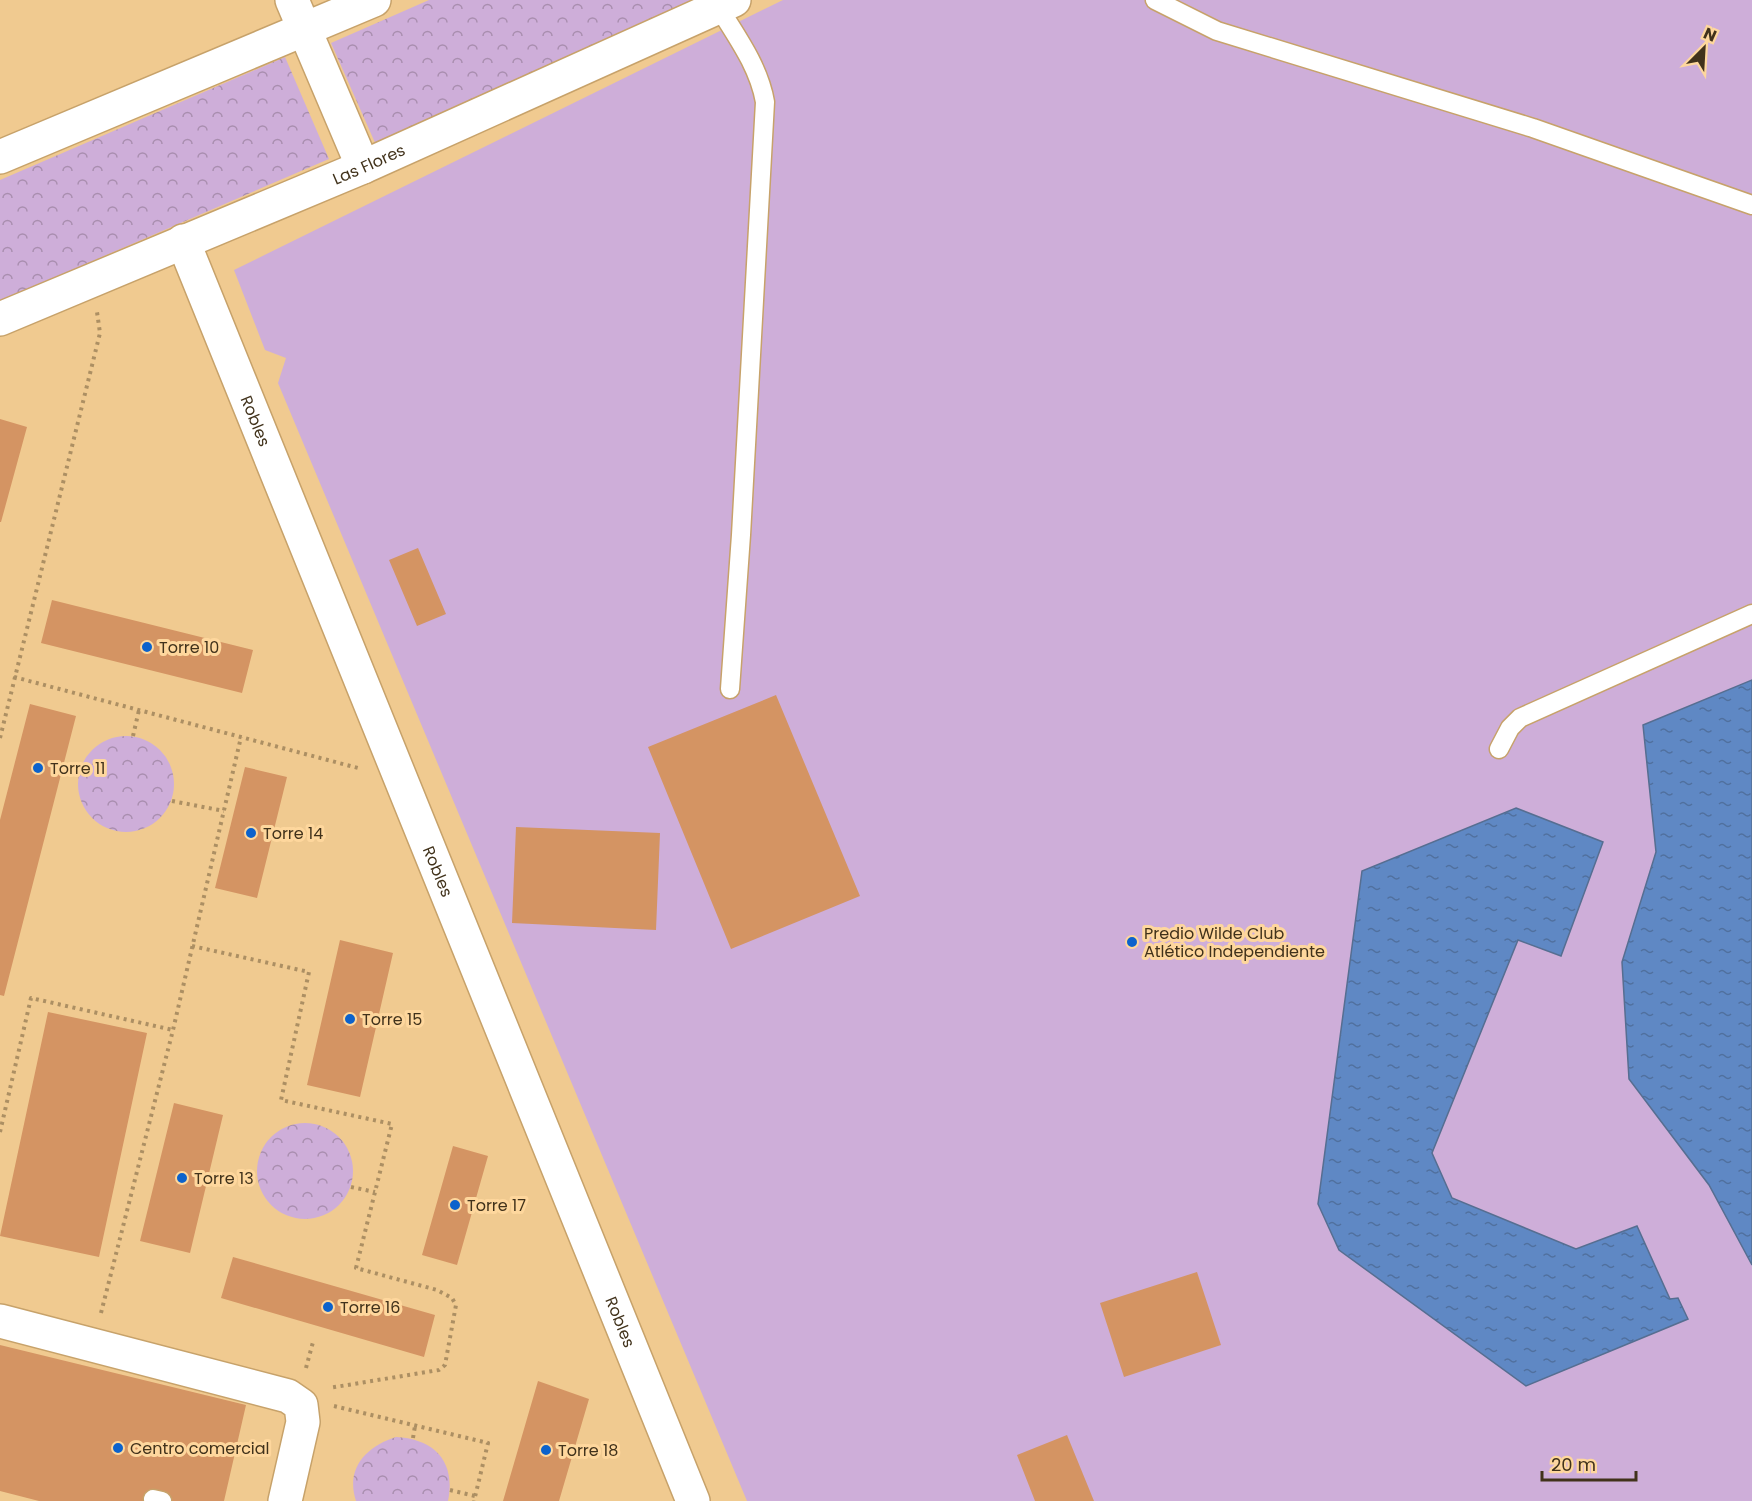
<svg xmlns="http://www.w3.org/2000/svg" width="1752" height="1501" font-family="Poppins,sans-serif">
  <defs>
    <pattern id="park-crowns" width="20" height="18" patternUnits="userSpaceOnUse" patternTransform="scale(1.5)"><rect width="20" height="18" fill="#ceaed9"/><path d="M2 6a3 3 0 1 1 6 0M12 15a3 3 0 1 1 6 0" fill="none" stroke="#a98eaf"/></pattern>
    <pattern id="water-ripples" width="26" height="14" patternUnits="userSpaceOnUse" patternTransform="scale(1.5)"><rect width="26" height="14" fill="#5f88c4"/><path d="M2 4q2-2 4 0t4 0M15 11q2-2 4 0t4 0" fill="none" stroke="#50709e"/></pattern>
  </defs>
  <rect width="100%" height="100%" fill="#f0ca90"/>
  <path fill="url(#park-crowns)" d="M429 0H706L376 145 331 43Z
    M285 57 329 159 0 301V180Z
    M78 784a48 48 0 1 1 96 0a48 48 0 1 1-96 0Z
    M257 1171a48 48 0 1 1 96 0a48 48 0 1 1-96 0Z
    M396 1437C435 1439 456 1462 448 1501H356C345 1468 367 1446 396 1437Z"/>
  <path fill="#ceaed9" d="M783 0H1752V1501H747L278 383 286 358 265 350 234 270Z"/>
  <path fill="url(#water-ripples)" stroke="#566e91" stroke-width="1.5" d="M1752 680V1265L1709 1185 1629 1079 1622 962 1656 852 1643 725Z
    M1516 808 1603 842 1561 956 1518 940 1432 1153 1452 1198 1576 1249 1637 1226 1670 1299 1678 1298 1688 1319 1526 1386 1339 1250 1318 1204 1362 871Z"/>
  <path fill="#d49463" d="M0 419 27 427 1 522H0Z
    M418 548 446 614 417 626 389 560Z
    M52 600 253 650 242 693 41 643Z
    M776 695 860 896 731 949 648 747Z
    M30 704 76 716 4 996 0 995V820Z
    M245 767 287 777 257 898 215 888Z
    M516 827 660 833 656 930 512 923Z
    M340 940 393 953 360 1097 307 1085Z
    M48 1012 147 1033 99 1257 0 1236Z
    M174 1103 223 1115 190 1253 140 1241Z
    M453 1146 488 1156 457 1265 422 1255Z
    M233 1257 435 1315 424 1357 221 1298Z
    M1197 1272 1221 1345 1124 1377 1100 1303Z
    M0 1345 246 1405 224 1501H39L0 1491Z
    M538 1381 589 1399 559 1501H503Z
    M1067 1435 1094 1501H1035L1017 1455Z"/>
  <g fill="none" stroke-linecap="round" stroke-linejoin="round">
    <defs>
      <path id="lane" d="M1155 0 1217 31 1533 128 1752 205
        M719 8C737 37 759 67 765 102L741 535 730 689
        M1499 749 1510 728 1520 718 1752 614
        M153 1499 162 1501"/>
      <g id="street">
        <path d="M292 0 363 167"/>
        <path id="s1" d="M183 241 693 1501"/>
        <path d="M0 1321 288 1396 301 1405 303 1422 285 1501"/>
      </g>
      <g id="secondary">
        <path d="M0 157 374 0"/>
        <path id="s2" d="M0 319 363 167 734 0"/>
      </g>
    </defs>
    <use href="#lane" stroke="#c7a26a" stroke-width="21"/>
    <use href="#street" stroke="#c7a26a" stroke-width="36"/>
    <use href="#secondary" stroke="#c7a26a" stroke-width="36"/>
    <path stroke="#ac8f63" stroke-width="4" stroke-dasharray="3 4.5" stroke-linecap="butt" d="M14 677 358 768
      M133 736 139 710
      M0 738 100 333 97 312
      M172 801 224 811
      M192 946 309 972 281 1100 392 1124 356 1268 437 1290 452 1298 456 1305 445 1365 439 1370 329 1388
      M0 1132 31 998 173 1030
      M351 1187 375 1192
      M101 1313 173 1030 241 737
      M306 1368 313 1342
      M334 1406 488 1443 474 1501
      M413 1438 415 1426
      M450 1490 475 1496"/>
    <use href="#lane" stroke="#fff" stroke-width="18"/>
    <use href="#street" stroke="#fff" stroke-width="33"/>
    <use href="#secondary" stroke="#fff" stroke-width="33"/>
  </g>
  <g fill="#0c62cc" stroke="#fed79d" stroke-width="2">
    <circle cx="147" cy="647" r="6"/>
    <circle cx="38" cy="768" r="6"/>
    <circle cx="251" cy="833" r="6"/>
    <circle cx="1132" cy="942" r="6"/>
    <circle cx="350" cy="1019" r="6"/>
    <circle cx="182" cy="1178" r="6"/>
    <circle cx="455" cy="1205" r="6"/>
    <circle cx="328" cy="1307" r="6"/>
    <circle cx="118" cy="1448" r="6"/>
    <circle cx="546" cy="1450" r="6"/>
  </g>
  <g text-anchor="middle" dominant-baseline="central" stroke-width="6" stroke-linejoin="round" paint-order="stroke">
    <g font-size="16" fill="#41321b" stroke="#fed79d">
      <text stroke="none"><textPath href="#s2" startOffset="400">Las Flores</textPath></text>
      <text stroke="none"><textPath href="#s1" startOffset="194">Robles</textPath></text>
      <text stroke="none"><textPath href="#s1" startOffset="680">Robles</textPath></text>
      <text stroke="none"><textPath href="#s1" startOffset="1166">Robles</textPath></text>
    </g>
    <g font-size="16" fill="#41321b" stroke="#fed79d" text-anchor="start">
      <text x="159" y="647">Torre 10</text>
      <text x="50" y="768">Torre 11</text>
      <text x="263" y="833">Torre 14</text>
      <text x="1144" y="933">Predio Wilde Club<tspan x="1144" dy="18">Atlético Independiente</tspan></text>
      <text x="362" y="1019">Torre 15</text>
      <text x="194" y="1178">Torre 13</text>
      <text x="467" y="1205">Torre 17</text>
      <text x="340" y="1307">Torre 16</text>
      <text x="130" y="1448">Centro comercial</text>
      <text x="558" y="1450">Torre 18</text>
    </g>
  </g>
  <g transform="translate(1704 48) rotate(24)" stroke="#fed79d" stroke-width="4.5" paint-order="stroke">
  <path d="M0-4.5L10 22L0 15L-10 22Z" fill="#41321b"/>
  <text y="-9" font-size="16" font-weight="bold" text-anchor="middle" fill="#41321b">N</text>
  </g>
  <path d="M1542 1471v9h94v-9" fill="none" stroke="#41321b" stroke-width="3"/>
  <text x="1551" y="1471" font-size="18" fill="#41321b" stroke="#fed79d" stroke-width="4.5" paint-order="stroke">20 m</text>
</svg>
